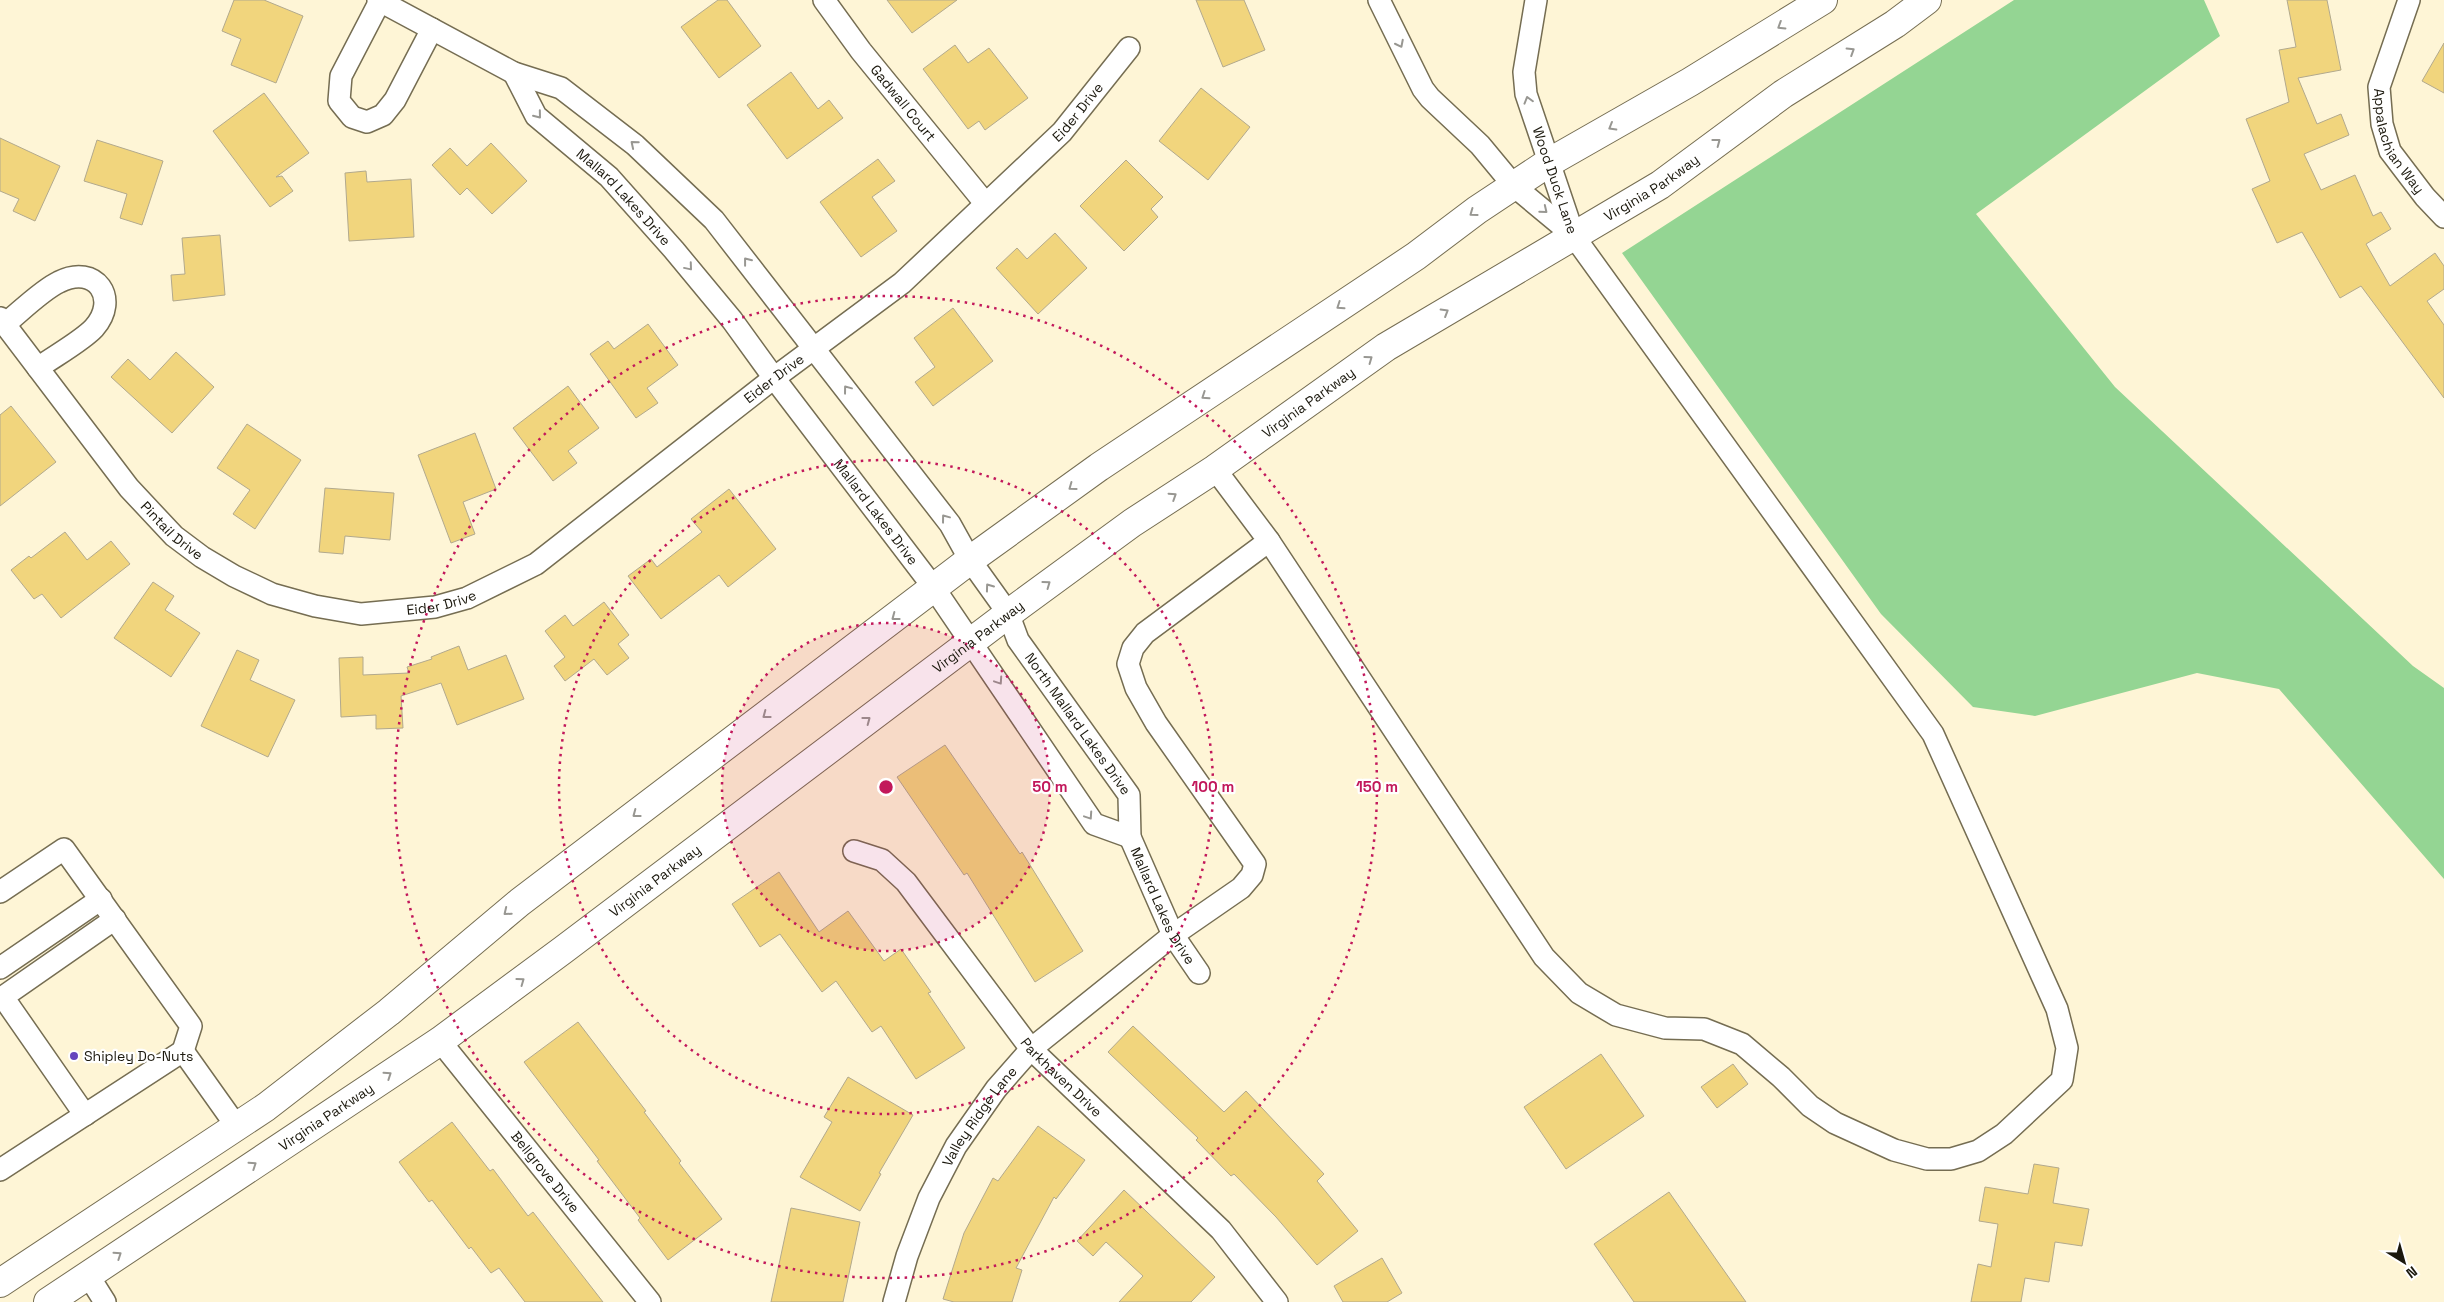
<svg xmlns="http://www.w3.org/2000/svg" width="2444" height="1302" font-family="'Space Grotesk',sans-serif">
  <rect width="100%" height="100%" fill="#fef5d6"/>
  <path fill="#94d593" d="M2014 0H2204L2220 36 1976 214 2115 387 2413 666 2444 688V879L2279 689 2197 673 2035 716 1973 707 1881 614 1622 253Z"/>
  <path fill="#f1d57d" stroke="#b2a98d" d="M234 0H264L303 16 276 83 231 65 241 39 222 31Z
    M718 0H727L761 46 719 78 681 27Z
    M887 0H957L912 33Z
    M1196 0H1244L1265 50 1223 67Z
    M2287 0H2327L2341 70 2298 78 2317 124 2341 114 2349 135 2304 154 2321 190 2355 175 2373 216 2381 212 2391 229 2366 244 2390 286 2435 253 2444 266V289L2427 301 2444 325V398L2361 286 2340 298 2302 232 2277 243 2252 189 2270 181 2246 119 2289 102 2279 50 2296 47Z
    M2444 43V93L2422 81Z
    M955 45 968 63 989 48 1028 98 985 130 979 121 968 129 923 69Z
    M791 72 818 109 829 100 843 118 787 159 747 105Z
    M1201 88 1250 127 1208 180 1159 141Z
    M264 93 309 153 276 177 282 176 293 191 270 207 213 131Z
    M0 138 60 166 35 221 13 211 19 199 0 191Z
    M97 140 163 161 142 225 120 218 127 194 84 181Z
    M491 143 527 181 492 214 467 188 460 195 432 165 450 148 467 166Z
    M878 159 895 181 872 197 897 231 861 257 820 202Z
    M1126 160 1163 197 1151 209 1158 217 1124 251 1080 206Z
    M366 171 367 182 411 179 414 237 349 241 345 173Z
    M1055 233 1087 268 1038 314 996 268 1017 248 1027 259Z
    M220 235 225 295 173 301 171 275 185 274 182 238Z
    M953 308 993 361 933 406 915 382 935 367 914 338Z
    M648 324 678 365 647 388 658 403 636 418 590 354 608 341 614 349Z
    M176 352 214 387 172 433 111 377 128 359 150 380Z
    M568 386 599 428 568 451 577 463 553 481 513 428Z
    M11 406 56 462 0 506V415Z
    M247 424 301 460 255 529 233 514 250 490 217 468Z
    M475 433 496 489 463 502 475 534 451 543 418 455Z
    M325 488 394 493 390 540 345 536 343 554 319 552Z
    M729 489 776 549 728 587 719 575 661 619 628 576 651 559 657 567 702 532 691 519Z
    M65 532 87 560 111 541 130 564 61 618 42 594 34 599 11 570 29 556 31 558Z
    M153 582 174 596 165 610 200 633 171 677 114 638Z
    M604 602 629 635 618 644 629 658 607 675 594 659 565 681 554 666 565 657 545 631 565 615 573 626Z
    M459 646 468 670 506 655 524 699 457 725 441 683 401 696 403 728 376 729V715L341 717 339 658 363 657V675L409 673 407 667 432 659 431 657Z
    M237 650 259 660 250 680 295 700 268 757 201 726Z
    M945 745 1020 854 1022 852 1083 951 1035 982 967 873 964 875 897 777Z
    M779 872 819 932 848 911 884 961 901 949 931 992 928 993 965 1048 916 1079 881 1026 872 1032 836 981 822 992 780 934 760 947 732 904Z
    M578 1022 646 1111 644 1112 681 1161 679 1163 722 1219 668 1260 638 1220 640 1218 597 1161 599 1160 524 1062Z
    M1133 1026 1224 1112 1246 1091 1324 1174 1317 1181 1358 1231 1317 1265 1276 1217 1234 1174 1231 1176 1196 1140 1198 1138 1108 1052Z
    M1601 1054 1644 1116 1566 1169 1524 1107Z
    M1733 1064 1748 1084 1717 1108 1701 1087Z
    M848 1077 913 1115 879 1173 881 1174 860 1211 800 1177 832 1122 824 1117Z
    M452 1122 490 1171 493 1169 528 1216 533 1212 603 1302H525L499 1268 491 1273 471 1247 469 1249 432 1200 429 1202 399 1162Z
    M1038 1126 1085 1160 1056 1199 1054 1197 1016 1268 1022 1270 1012 1302H954L943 1299 964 1233 993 1178 998 1181Z
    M2034 1164 2059 1168 2053 1203 2089 1209 2082 1246 2055 1242 2049 1282 2025 1278 2021 1302H1971L1978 1264 1991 1267 1998 1224 1979 1221 1985 1187 2028 1194Z
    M1124 1190 1215 1277 1191 1302H1119L1143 1276 1106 1242 1093 1256 1077 1241Z
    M1669 1192 1746 1302H1634L1594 1244Z
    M791 1208 860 1222 843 1302H771Z
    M1382 1258 1402 1293 1387 1302H1343L1334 1286Z"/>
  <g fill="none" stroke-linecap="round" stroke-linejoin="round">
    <defs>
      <g id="minor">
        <path id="s1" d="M378 0 514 73 561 88 635 145 714 220 950 524 970 560 1008 613 1018 640 1129 795 1130 837 1173 935 1199 973"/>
        <path id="s2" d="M824 0 861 51 985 203"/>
        <path id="s3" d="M1536 0 1524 72 1526 94 1573 233"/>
        <path id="s4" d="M2409 0 2379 87 2382 124 2390 151 2425 197 2444 217"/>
        <path d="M380 1 341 76 339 101 352 117 367 122 383 115 395 100 432 29"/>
        <path id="s5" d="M514 73 536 116 609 177 674 250 732 320 774 378 934 588 1094 824 1130 837"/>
        <path id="s6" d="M0 318 129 488 174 536 202 557 234 576 272 594 315 606 361 614 435 607 467 598 536 564 774 378 902 283 1062 132 1129 48"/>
        <path d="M5 324C20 312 42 290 59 282 96 263 120 299 94 328 82 341 53 357 38 368"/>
        <path d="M1269 541 1544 957 1579 993 1616 1015 1665 1028 1704 1029 1742 1044 1781 1077 1810 1106 1835 1123 1894 1150 1927 1159H1951L1978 1151 2004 1134 2062 1080 2067 1048 2057 1009 1933 734 1573 235 1514 186 1480 145 1430 98 1423 89 1379 0"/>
        <path id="s7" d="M854 851 882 860 906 882 1031 1049 1221 1230 1277 1302"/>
        <path d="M0 892 64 849 191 1026 183 1051"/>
        <path d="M0 968 101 899"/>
        <path id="s8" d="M440 1041 650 1302"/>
        <path d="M85 1115 3 997 115 919"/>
        <path d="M0 1170 183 1051 237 1127"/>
        <path d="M88 1275 105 1302"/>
        <path id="s9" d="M894 1302 907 1256 929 1198 956 1146 996 1089 1031 1049 1173 935 1241 888 1252 875 1255 864 1156 723 1136 688 1128 664 1133 648 1145 633 1269 541 1215 469"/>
      </g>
      <g id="major">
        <path d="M0 1283 266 1107 389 1012 520 902 970 560 1099 467 1416 256 1477 210 1548 163 1690 82 1823 0"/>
        <path id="s10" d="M48 1302 440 1041 563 950 1020 605 1132 523 1215 469 1386 347 1660 185 1783 94 1895 24 1927 0"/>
      </g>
    </defs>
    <use href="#minor" stroke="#756d52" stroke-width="24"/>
    <use href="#major" stroke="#756d52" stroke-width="30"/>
    <use href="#minor" stroke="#fff" stroke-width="21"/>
    <use href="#major" stroke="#fff" stroke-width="28"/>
  </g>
  <defs><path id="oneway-chevron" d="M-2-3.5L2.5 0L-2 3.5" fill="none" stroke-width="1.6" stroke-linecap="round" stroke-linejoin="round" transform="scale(1.25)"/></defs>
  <g stroke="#989792">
    <use href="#oneway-chevron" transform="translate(1781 26) rotate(148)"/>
    <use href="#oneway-chevron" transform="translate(1400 44) rotate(63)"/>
    <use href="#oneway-chevron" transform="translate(1851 51) rotate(-32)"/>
    <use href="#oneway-chevron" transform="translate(1528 100) rotate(-106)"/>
    <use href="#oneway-chevron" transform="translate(538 115) rotate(51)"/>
    <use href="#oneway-chevron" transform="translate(1612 127) rotate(150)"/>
    <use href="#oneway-chevron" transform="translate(1717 142) rotate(-37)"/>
    <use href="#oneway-chevron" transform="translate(634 144) rotate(-140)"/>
    <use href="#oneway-chevron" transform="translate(1544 210) rotate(39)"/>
    <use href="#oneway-chevron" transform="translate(1473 213) rotate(144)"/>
    <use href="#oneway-chevron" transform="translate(747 261) rotate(-128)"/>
    <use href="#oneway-chevron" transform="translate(689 267) rotate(50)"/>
    <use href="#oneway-chevron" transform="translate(1340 306) rotate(146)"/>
    <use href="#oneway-chevron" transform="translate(1445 312) rotate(-31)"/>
    <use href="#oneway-chevron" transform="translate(1369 359) rotate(-36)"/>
    <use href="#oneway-chevron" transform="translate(847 389) rotate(-127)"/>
    <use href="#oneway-chevron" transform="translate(1205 396) rotate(146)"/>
    <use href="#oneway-chevron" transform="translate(1072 487) rotate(144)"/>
    <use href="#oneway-chevron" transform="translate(1173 496) rotate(-33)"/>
    <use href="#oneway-chevron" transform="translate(945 518) rotate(-127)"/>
    <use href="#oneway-chevron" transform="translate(1047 584) rotate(-36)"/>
    <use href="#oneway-chevron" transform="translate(989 587) rotate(-126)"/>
    <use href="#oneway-chevron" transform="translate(895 617) rotate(143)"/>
    <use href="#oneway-chevron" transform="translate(999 681) rotate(56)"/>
    <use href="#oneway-chevron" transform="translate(766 715) rotate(143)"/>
    <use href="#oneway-chevron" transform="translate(867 720) rotate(-37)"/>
    <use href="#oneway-chevron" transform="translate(636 814) rotate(143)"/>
    <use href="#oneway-chevron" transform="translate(1089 816) rotate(56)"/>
    <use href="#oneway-chevron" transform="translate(507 912) rotate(141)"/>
    <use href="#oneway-chevron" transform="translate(521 981) rotate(-36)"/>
    <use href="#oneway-chevron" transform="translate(388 1075) rotate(-34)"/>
    <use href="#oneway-chevron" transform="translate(253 1165) rotate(-34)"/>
    <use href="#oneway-chevron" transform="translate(118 1255) rotate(-34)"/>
  </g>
  <circle cx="886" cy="787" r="164" fill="#c2185b" fill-opacity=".12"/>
  <g fill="none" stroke="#c2185b" stroke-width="2.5" stroke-dasharray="2.5 5">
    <circle cx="886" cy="787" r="164"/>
    <circle cx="886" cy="787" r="327"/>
    <circle cx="886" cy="787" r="491"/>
  </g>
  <circle fill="#6545be" stroke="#fff" stroke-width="2" cx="74" cy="1056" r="5"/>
  <g text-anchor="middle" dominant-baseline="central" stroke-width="4.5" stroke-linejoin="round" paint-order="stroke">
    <g font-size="14" fill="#1b180d" stroke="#fff">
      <text stroke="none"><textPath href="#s2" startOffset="130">Gadwall Court</textPath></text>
      <text stroke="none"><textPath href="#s6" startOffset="1376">Eider Drive</textPath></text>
      <text stroke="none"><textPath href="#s4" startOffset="151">Appalachian Way</textPath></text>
      <text stroke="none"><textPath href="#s3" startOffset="186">Wood Duck Lane</textPath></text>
      <text stroke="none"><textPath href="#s10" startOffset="1954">Virginia Parkway</textPath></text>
      <text stroke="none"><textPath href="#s5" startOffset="168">Mallard Lakes Drive</textPath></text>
      <text stroke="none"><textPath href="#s6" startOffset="971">Eider Drive</textPath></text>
      <text stroke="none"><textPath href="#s10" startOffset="1549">Virginia Parkway</textPath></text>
      <text stroke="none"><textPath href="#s5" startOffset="572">Mallard Lakes Drive</textPath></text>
      <text stroke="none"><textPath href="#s6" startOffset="274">Pintail Drive</textPath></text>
      <text stroke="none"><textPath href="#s6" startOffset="566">Eider Drive</textPath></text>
      <text stroke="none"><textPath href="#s10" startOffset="1144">Virginia Parkway</textPath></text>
      <text stroke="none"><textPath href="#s1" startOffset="1029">North Mallard Lakes Drive</textPath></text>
      <text stroke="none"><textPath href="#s10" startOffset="739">Virginia Parkway</textPath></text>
      <text stroke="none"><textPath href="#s1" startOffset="1235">Mallard Lakes Drive</textPath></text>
      <text stroke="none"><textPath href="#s7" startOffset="312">Parkhaven Drive</textPath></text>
      <text stroke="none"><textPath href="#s10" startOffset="334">Virginia Parkway</textPath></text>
      <text stroke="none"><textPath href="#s9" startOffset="206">Valley Ridge Lane</textPath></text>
      <text stroke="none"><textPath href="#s8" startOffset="168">Bellgrove Drive</textPath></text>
    </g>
    <g font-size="14" fill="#1b180d" stroke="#fff" text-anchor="start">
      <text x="84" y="1056">Shipley Do-Nuts</text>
    </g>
  </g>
  <circle cx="886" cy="787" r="8" fill="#c2185b" stroke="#fff" stroke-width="2.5"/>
  <g font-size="15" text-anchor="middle" font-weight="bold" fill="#c2185b" stroke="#fff" stroke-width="4.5" stroke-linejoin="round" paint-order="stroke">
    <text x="1050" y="792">50 m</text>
    <text x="1213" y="792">100 m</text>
    <text x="1377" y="792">150 m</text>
  </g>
  <g transform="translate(2404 1262) rotate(143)" stroke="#ffffff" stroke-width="4" paint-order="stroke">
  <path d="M0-4L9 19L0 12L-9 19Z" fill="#1b180d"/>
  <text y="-8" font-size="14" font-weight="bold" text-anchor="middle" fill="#1b180d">N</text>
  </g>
</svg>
